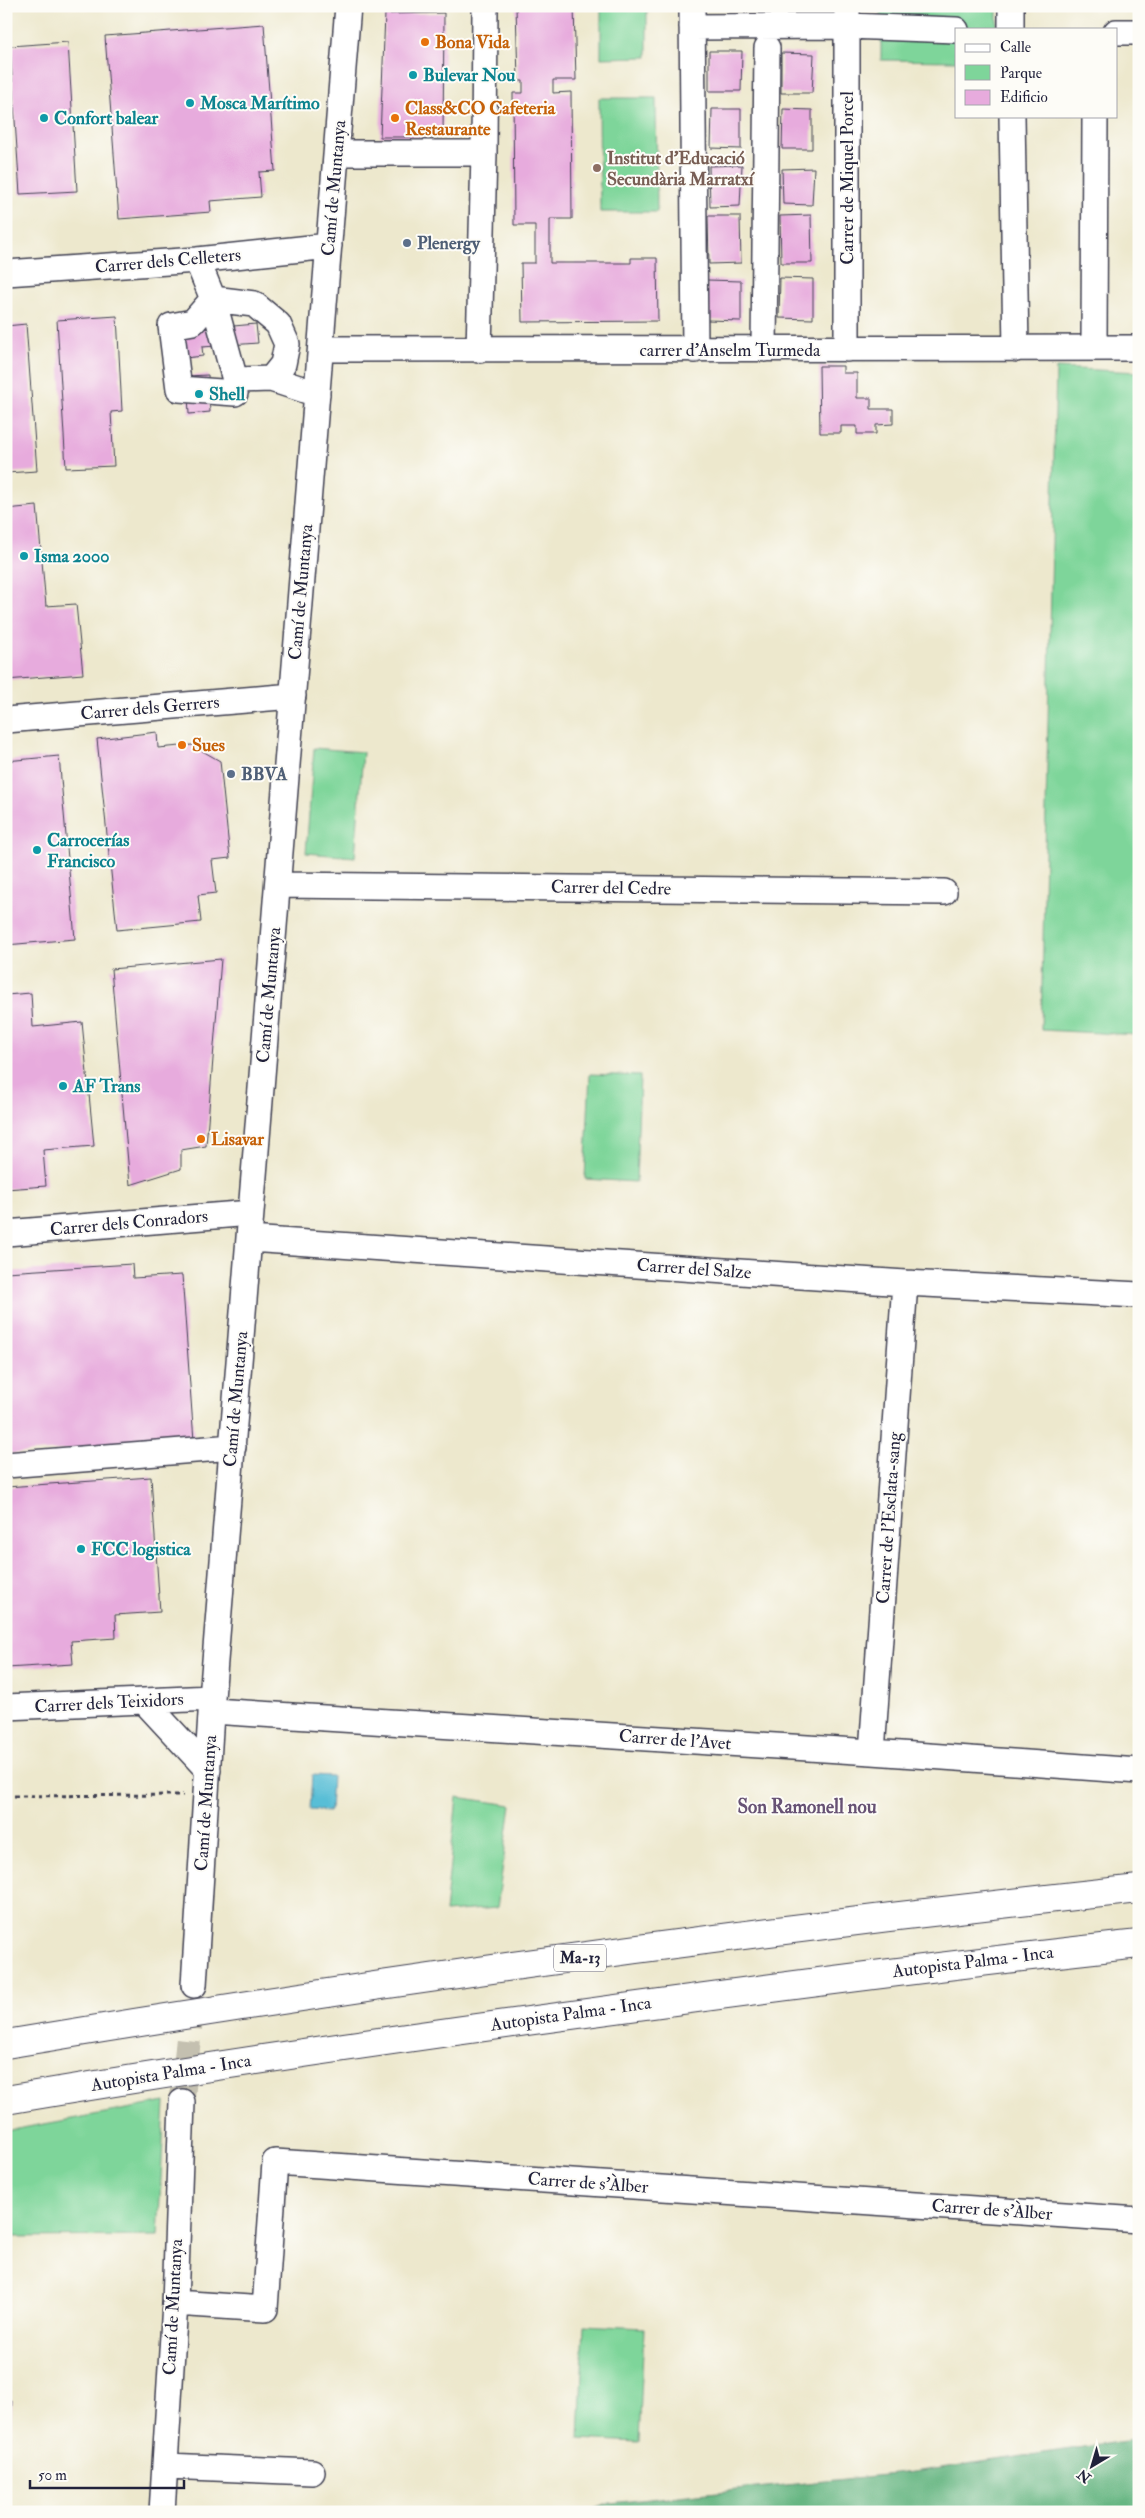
<svg xmlns="http://www.w3.org/2000/svg" width="1145" height="2518" font-family="'IM FELL Double Pica',serif">
  <rect width="100%" height="100%" fill="#fdfcf7"/>
  <filter id="ink" filterUnits="userSpaceOnUse"><feTurbulence type="fractalNoise" baseFrequency=".02" numOctaves="2"/><feDisplacementMap in="SourceGraphic" scale="10" xChannelSelector="R" yChannelSelector="G"/><feConvolveMatrix kernelMatrix="1 2 1 2 8 2 1 2 1" color-interpolation-filters="sRGB"/></filter>
  <filter id="wash" filterUnits="userSpaceOnUse"><feTurbulence type="fractalNoise" baseFrequency=".0096" numOctaves="4" result="noise"/><feDisplacementMap in="SourceGraphic" scale="20" xChannelSelector="R" yChannelSelector="G"/><feGaussianBlur stdDeviation="1.12" result="paint"/><feColorMatrix in="noise" values="0 0 0 0 0 0 0 0 0 0 0 0 0 0 0 0 0 1.4 0 .05"/><feComposite in="paint" operator="in"/></filter>
  <g filter="url(#wash)">
    <rect width="100%" height="100%" fill="#ede8cd"/>
    <path fill="#7ed59a" stroke="#507c6a" d="M601 6H647V57L601 58Z
      M881 7 997 8V29H956V61L881 60Z
      M599 98H656L657 212H600Z
      M1056 368 1139 372V1035L1041 1030Z
      M314 748 363 752 355 857 306 853Z
      M590 1074 640 1076 636 1182 585 1179Z
      M457 1797 511 1805 497 1908 445 1912Z
      M165 2102 158 2236 6 2237V2131Z
      M584 2325 644 2328 639 2442 579 2439Z"/>
    <path fill="#66b682" stroke="#446c5e" d="M1139 2439V2512H588L610 2503 913 2472Z"/>
    <path fill="#58bed6" stroke="#3d7088" d="M312 1775 332 1776 330 1811 310 1810Z"/>
    <g id="blocks">
      <path fill="#e7abdd" d="M516 6H574L576 80H553V93L571 92 572 219H550V263H631V258H657L658 321 522 322 521 263H535V225H514L513 93H523V81H518Z
        M444 13 443 137H380L385 14Z
        M264 24 275 171 259 172 261 197 210 201 211 212 119 219 105 36Z
        M68 42 77 191 20 194 10 46Z
        M709 51H742L741 91H709Z
        M781 53 814 54 812 93H781Z
        M712 109H741V149L711 148Z
        M783 109 812 110V149H782Z
        M742 165 740 206 710 207 709 166Z
        M814 168 812 205 783 204 782 169Z
        M811 215 812 263H781L780 216Z
        M708 216H740L741 263 709 264Z
        M780 278 813 279V319L779 318Z
        M707 280 741 281V321L707 320Z
        M117 316 122 411 111 412 114 466 66 468 57 320Z
        M26 324 37 471 6 473V326Z
        M256 324 258 343 202 347 203 356 185 358 182 333 200 329Z
        M819 366H843V373H857V398H871V409H893V424L876 425V434H857V426H841V433H820Z
        M208 375 210 412 189 414 187 376Z
        M37 506 46 606 76 604 83 674 6 680V509Z
        M157 732 158 748 192 745 220 761 230 858 212 860 216 893 198 895 201 922 117 930 97 739Z
        M59 756 75 939 6 945V761Z
        M221 959 206 1146 181 1150V1169L130 1185 111 969Z
        M31 993 33 1027 82 1022 94 1146 43 1150 46 1186 6 1189V995Z
        M132 1264 133 1278 182 1275 194 1441 6 1454V1272Z
        M151 1477 160 1612 115 1615 116 1638 71 1641 73 1664 6 1668V1487Z
        M6 2400 12 2401 10 2439 6 2438Z"/>
    </g>
  </g>
  <g filter="url(#ink)">
    <use href="#blocks" fill-opacity="0" stroke="#404051" stroke-width="1"/>
    <g fill="none" stroke-linecap="round" stroke-linejoin="round">
      <path stroke="#c4c0b0" stroke-width="25" stroke-dasharray="25 12" stroke-linecap="butt" d="M182 2102 194 1985"/>
      <defs>
        <path id="minor" d="M692 6 695 350
          M847 6V349
          M1011 6V29
          M692 27 847 26 956 30
          M1116 32H1139
          M1012 116 1016 349
          M337 153H484
          M197 260 213 299 235 380 271 379 283 364 287 344 278 324 254 304 213 299 193 322 171 326 179 389 235 393V380
          M6 273 197 260 329 246
          M1094 347 1095 116
          M321 349 1139 348
          M764 349 767 48
          M479 350 484 153 485 6
          M271 379 317 394
          M6 720 293 696
          M278 885 944 892
          M6 1233 251 1213
          M249 1239 905 1283 1139 1295
          M6 1465 233 1447
          M144 1701 208 1770
          M6 1707 212 1698
          M212 1711 872 1752 1139 1771
          M872 1752 905 1283
          M194 1985 212 1698 348 6
          M175 2303 265 2309 275 2162 1139 2220
          M166 2466 312 2472
          M162 2512 175 2303 182 2102"/>
        <path id="highway" d="M6 2044C382 1981 760 1929 1139 1889
          M6 2100C189 2069 373 2042 557 2017 751 1990 944 1965 1139 1944"/>
      </defs>
      <use href="#minor" stroke="#404051" stroke-width="28"/>
      <use href="#highway" stroke="#404051" stroke-width="30"/>
      <path stroke="#404051" stroke-width="3" stroke-dasharray="4 4" stroke-linecap="butt" d="M6 1796 183 1795"/>
      <use href="#minor" stroke="#fff" stroke-width="25"/>
      <use href="#highway" stroke="#fff" stroke-width="28"/>
    </g>
  </g>
  <g fill="#e8710a" stroke="#fdfcf7" stroke-width="2">
    <circle cx="425" cy="42" r="5"/>
    <circle cx="395" cy="118" r="5"/>
    <circle cx="182" cy="745" r="5"/>
    <circle cx="201" cy="1139" r="5"/>
  </g>
  <g fill="#0f9aa8" stroke="#fdfcf7" stroke-width="2">
    <circle cx="413" cy="75" r="5"/>
    <circle cx="190" cy="103" r="5"/>
    <circle cx="44" cy="118" r="5"/>
    <circle cx="199" cy="394" r="5"/>
    <circle cx="24" cy="556" r="5"/>
    <circle cx="37" cy="850" r="5"/>
    <circle cx="63" cy="1086" r="5"/>
    <circle cx="81" cy="1549" r="5"/>
  </g>
  <circle fill="#8d6e63" stroke="#fdfcf7" stroke-width="2" cx="597" cy="168" r="5"/>
  <g fill="#5c6f8a" stroke="#fdfcf7" stroke-width="2">
    <circle cx="407" cy="243" r="5"/>
    <circle cx="231" cy="774" r="5"/>
  </g>
  <g text-anchor="middle" dominant-baseline="central" stroke-width="4" stroke-linejoin="round" paint-order="stroke">
    <rect fill="#fdfcf7" stroke="#646373" stroke-width="1" x="554" y="1944.5" width="52" height="27" rx="4"/>
    <g font-size="16" font-weight="bold" fill="#22223b">
      <text x="580" y="1958">Ma-13</text>
    </g>
    <g font-size="18" font-weight="bold" fill="#c56008" stroke="#fdfcf7" text-anchor="start">
      <text x="435" y="42">Bona Vida</text>
      <text x="405" y="108">Class&amp;CO Cafeteria<tspan x="405" dy="21">Restaurante</tspan></text>
      <text x="192" y="745">Sues</text>
      <text x="211" y="1139">Lisavar</text>
    </g>
    <g font-size="18" font-weight="bold" fill="#0d838f" stroke="#fdfcf7" text-anchor="start">
      <text x="423" y="75">Bulevar Nou</text>
      <text x="200" y="103">Mosca Marítimo</text>
      <text x="54" y="118">Confort balear</text>
      <text x="209" y="394">Shell</text>
      <text x="34" y="556">Isma 2000</text>
      <text x="47" y="840">Carrocerías<tspan x="47" dy="21">Francisco</tspan></text>
      <text x="73" y="1086">AF Trans</text>
      <text x="91" y="1549">FCC logistica</text>
    </g>
    <g font-size="18" font-weight="bold" fill="#785e54" stroke="#fdfcf7" text-anchor="start">
      <text x="607" y="158">Institut d'Educació<tspan x="607" dy="21">Secundària Marratxí</tspan></text>
    </g>
    <g font-size="18" fill="#22223b" stroke="#fdfcf7">
      <text transform="translate(847 178) rotate(-90)">Carrer de Miquel Porcel</text>
      <text transform="translate(334 188) rotate(-85)">Camí de Muntanya</text>
      <text transform="translate(168 261) rotate(-5)">Carrer dels Celleters</text>
      <text x="730" y="350">carrer d'Anselm Turmeda</text>
      <text transform="translate(301 592) rotate(-85)">Camí de Muntanya</text>
      <text transform="translate(150 708) rotate(-5)">Carrer dels Gerrers</text>
      <text transform="translate(611 888) rotate(1)">Carrer del Cedre</text>
      <text transform="translate(269 995) rotate(-85)">Camí de Muntanya</text>
      <text transform="translate(129 1223) rotate(-5)">Carrer dels Conradors</text>
      <text transform="translate(694 1269) rotate(4)">Carrer del Salze</text>
      <text transform="translate(236 1399) rotate(-85)">Camí de Muntanya</text>
      <text transform="translate(889 1518) rotate(-86)">Carrer de l'Esclata-sang</text>
      <text transform="translate(109 1703) rotate(-3)">Carrer dels Teixidors</text>
      <text transform="translate(675 1740) rotate(4)">Carrer de l'Avet</text>
      <text transform="translate(206 1803) rotate(-86)">Camí de Muntanya</text>
      <text transform="translate(973 1962) rotate(-7)">Autopista Palma - Inca</text>
      <text transform="translate(571 2014) rotate(-8)">Autopista Palma - Inca</text>
      <text transform="translate(171 2073) rotate(-9)">Autopista Palma - Inca</text>
      <text transform="translate(588 2183) rotate(4)">Carrer de s'Àlber</text>
      <text transform="translate(992 2210) rotate(4)">Carrer de s'Àlber</text>
      <text transform="translate(173 2307) rotate(-87)">Camí de Muntanya</text>
    </g>
    <g font-size="18" font-weight="bold" fill="#4e5e75" stroke="#fdfcf7" text-anchor="start">
      <text x="417" y="243">Plenergy</text>
      <text x="241" y="774">BBVA</text>
    </g>
    <g font-size="19" font-weight="bold" fill="#675274" stroke="#fdfcf7">
      <text x="807" y="1807">Son Ramonell nou</text>
    </g>
  </g>
  <rect width="1145" height="2518" fill="none" stroke="#fdfcf7" stroke-width="25"/>
  <rect x="955" y="28" width="162" height="90" fill="#fdfcf7" stroke="#a5a5ac"/>
  <rect x="965" y="44" width="25" height="8" fill="#ffffff" stroke="#a5a5ac"/>
  <text x="1000" y="52" font-size="15" fill="#22223b">Calle</text>
  <rect x="965" y="65" width="25" height="15" fill="#7ed59a" stroke="#a5a5ac"/>
  <text x="1000" y="78" font-size="15" fill="#22223b">Parque</text>
  <rect x="965" y="90" width="25" height="15" fill="#e7abdd" stroke="#a5a5ac"/>
  <text x="1000" y="102" font-size="15" fill="#22223b">Edificio</text>
  <g transform="translate(1092 2466) rotate(218)" stroke="#fdfcf7" stroke-width="4" paint-order="stroke">
  <path d="M0-4L9 19L0 12L-9 19Z" fill="#22223b"/>
  <text y="-8" font-size="14" font-weight="bold" text-anchor="middle" fill="#22223b">N</text>
  </g>
  <path d="M30 2480v8h154v-8" fill="none" stroke="#22223b" stroke-width="2.5"/>
  <text x="38" y="2480" font-size="15" fill="#22223b" stroke="#fdfcf7" stroke-width="4" paint-order="stroke">50 m</text>
</svg>
